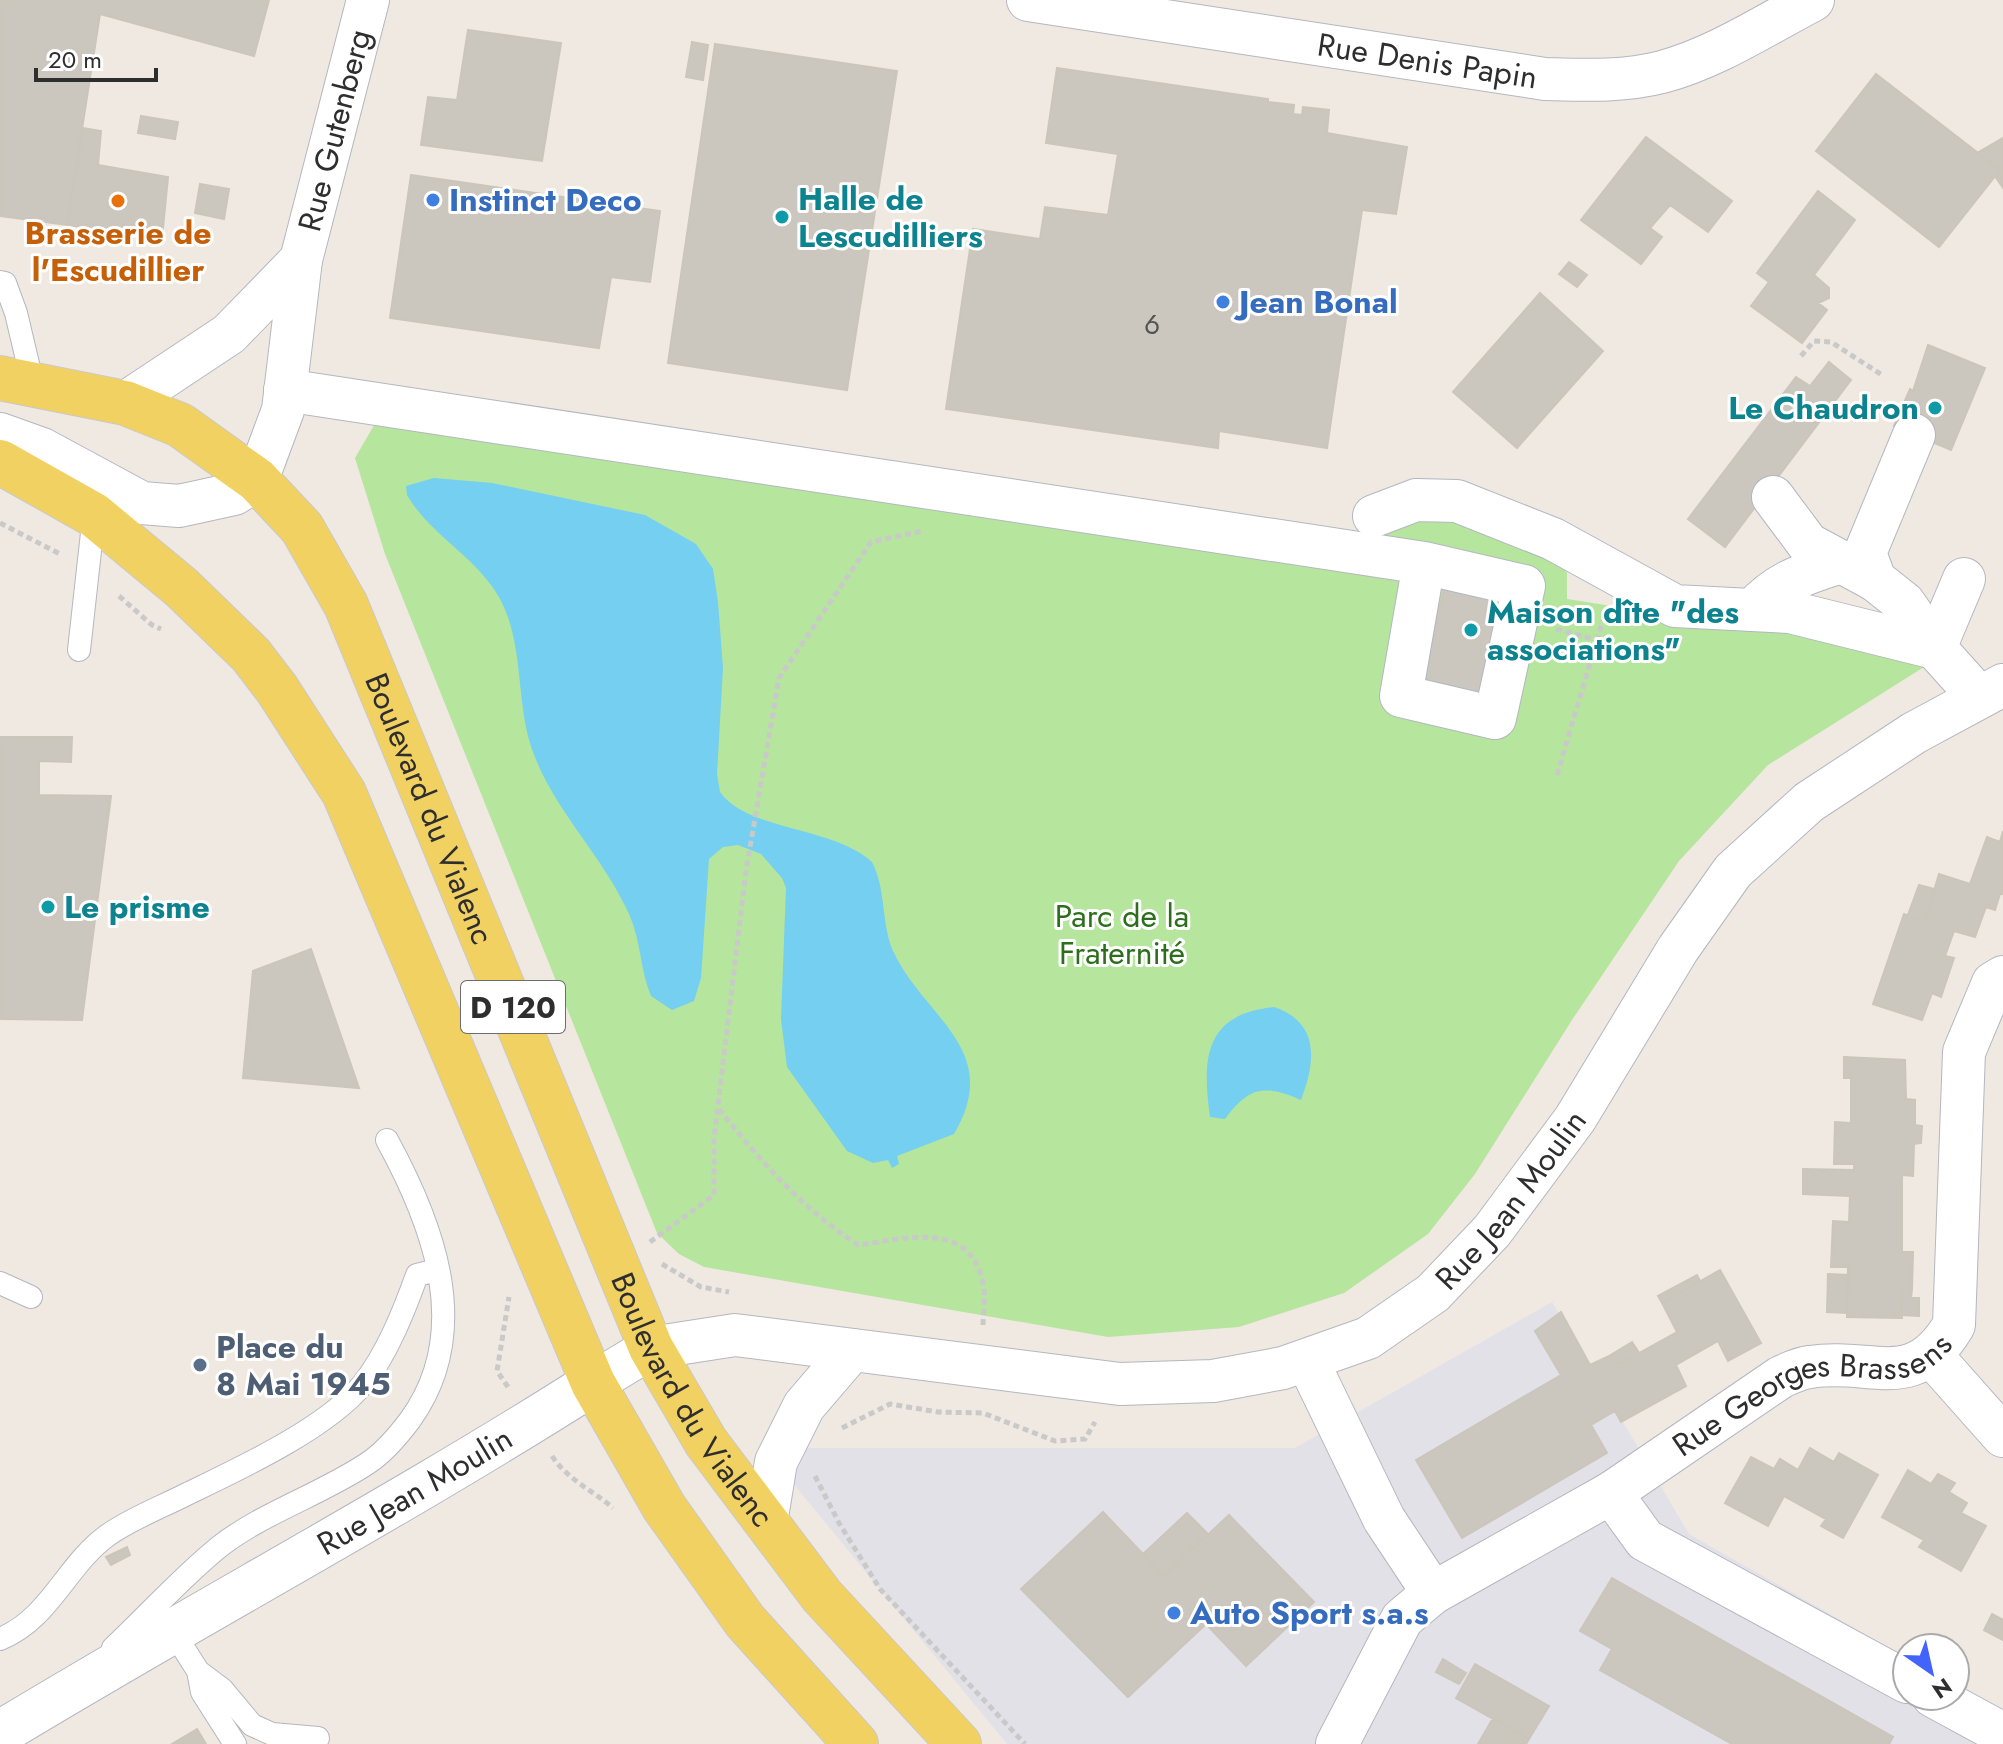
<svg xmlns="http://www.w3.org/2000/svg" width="2003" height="1744" font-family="Jost,sans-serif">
  <rect width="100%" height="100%" fill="#efe9e1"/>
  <path fill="#e3e1e8" d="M1552 1302 1689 1534 1907 1658V1696L2003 1744H1007L764 1448H1295Z"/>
  <path fill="#b6e59e" d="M380 415 1375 569 1384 528 1410 512 1547 545 1567 573V599L1913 653 1932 662 1768 765 1679 861 1572 1020 1475 1174 1428 1234 1344 1293 1239 1327 1108 1337 704 1267 679 1254 657 1233 385 554 355 458Z"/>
  <path fill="#75cff0" d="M434 478 492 483 645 515 696 544 713 569 718 602 723 668 717 774 720 792C747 831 833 826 872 862 886 888 881 923 893 951 924 1018 1004 1049 954 1134L897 1156 899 1164 892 1168 888 1160 873 1163 847 1151 787 1067 781 1019 786 888 782 878 761 854 738 845 723 847 709 859 701 978 694 1001 672 1010 651 996C640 970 641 940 629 914 603 856 555 812 533 752 515 703 525 646 500 599 478 558 430 535 407 495L406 486Z
    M1274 1007C1321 1023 1315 1063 1301 1100 1265 1085 1250 1085 1225 1119L1210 1117C1202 1059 1204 1014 1274 1007Z"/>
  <path fill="#cbc7bf" stroke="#cbc5ba" stroke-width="2" d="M0 0H269L254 56 100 14 67 225 0 216Z
    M468 30 561 43 542 161 421 145 428 97 457 100Z
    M692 42 708 45 703 80 686 77Z
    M715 44 897 71 847 390 668 363Z
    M1057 68 1268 99V102L1294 105 1293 114 1302 115 1303 107 1329 110 1327 133 1407 147 1396 214 1362 210 1327 448 1219 431 1218 448 946 409 973 229 1040 239 1045 207 1108 215 1118 154 1046 143Z
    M1876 74 2000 170 1939 247 1816 151Z
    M141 116 178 122 175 139 138 133Z
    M83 128 101 131 98 165 168 177 162 238 67 225Z
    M1646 137 1732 201 1708 232 1670 205 1650 228 1662 237 1641 264 1581 220Z
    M2003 138V188L1995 176 2000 170 1977 153Z
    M411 175 660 211 650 282 611 277 599 348 390 318Z
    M200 184 229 189 224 219 195 213Z
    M1818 191 1855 220 1814 275 1829 288V298L1818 303 1827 310 1802 343 1751 306 1769 282 1757 273Z
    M1569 262 1587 275 1577 287 1559 274Z
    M1540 293 1603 351 1517 448 1453 392Z
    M1928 345 1985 368 1951 450 1894 426 1910 389 1913 391Z
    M1829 362 1851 380 1725 547 1688 519 1796 377 1810 386Z
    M1446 579 1514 598 1485 698 1422 686Z
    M0 737H72L71 762 39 761V795L111 796 82 1020 0 1019Z
    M2003 831V894H2000L1995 910 1986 907 1975 937 1954 931 1945 956 1954 958 1941 997 1932 993 1922 1020 1873 1004 1904 914 1925 921 1939 874 1970 884 1987 837 2000 842Z
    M1919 885 1934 889 1925 921 1908 915Z
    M311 949 359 1088 243 1078 253 971Z
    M1844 1057 1905 1060 1906 1099 1915 1100V1125L1922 1126 1921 1143 1914 1144 1913 1176 1902 1175V1252H1913L1912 1289H1901L1902 1318 1847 1317 1848 1267H1831L1833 1221 1849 1222 1850 1196 1803 1194V1169L1854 1170V1164H1834L1835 1122 1851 1123V1078H1844Z
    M1720 1270 1761 1343 1728 1361 1718 1341 1676 1365 1686 1386 1621 1422 1615 1411 1591 1425 1607 1453 1462 1538 1416 1460 1561 1375 1535 1331 1561 1312 1590 1365 1609 1356 1613 1363H1621L1677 1332 1662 1303Z
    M1828 1274 1848 1275 1847 1313 1827 1312Z
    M1697 1275 1700 1281 1662 1303 1658 1296Z
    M1901 1289H1912L1911 1298H1919V1316L1901 1315Z
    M1632 1342 1639 1353 1621 1363H1613L1609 1356Z
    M1810 1448 1834 1462 1839 1453 1878 1475 1843 1538 1821 1526 1826 1519 1784 1496 1768 1526 1725 1503 1751 1457 1774 1469 1780 1459 1798 1470Z
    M1908 1470 1931 1484 1938 1474 1955 1483 1949 1492 1967 1503 1961 1513 1986 1526 1961 1571 1919 1547 1924 1540 1882 1517Z
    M1103 1512 1164 1576 1229 1515 1314 1602 1246 1666 1206 1624 1128 1697 1021 1589Z
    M1187 1513 1208 1534 1164 1576 1143 1554Z
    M127 1547 130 1555 111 1565 106 1557Z
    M1612 1578 1893 1737 1889 1744H1732L1600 1670 1612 1649 1580 1631Z
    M1992 1614 2003 1620V1640L1984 1630Z
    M1443 1659 1466 1673 1459 1684 1436 1672Z
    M1475 1664 1549 1706 1529 1739 1456 1698Z
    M1493 1718 1529 1739 1526 1744H1478Z
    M197 1729 206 1744H172Z"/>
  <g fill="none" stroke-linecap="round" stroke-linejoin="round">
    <defs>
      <path id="service" d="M0 282 5 283 16 313 33 385
        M79 650 94 515
        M0 1283 31 1297
        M172 1630 198 1671 202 1692 235 1744
        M0 1639C50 1619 66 1565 108 1535 132 1518 162 1507 189 1493 241 1468 327 1428 363 1384 387 1354 404 1311 417 1275L437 1270
        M113 1648C148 1615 182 1577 219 1547 262 1513 322 1494 368 1463 385 1452 398 1436 410 1420 474 1332 434 1226 387 1140
        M198 1671 222 1689 252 1725 272 1734 318 1738"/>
      <g id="minor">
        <path id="s1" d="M1028 0 1545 79C1584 80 1623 82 1662 72 1715 58 1765 25 1813 0"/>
        <path id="s2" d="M301 260 368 0"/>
        <path d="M285 390 1424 563 1401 696 1495 718 1524 586 1424 563"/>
        <path d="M0 434 42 449 142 503 179 506 234 494 257 480 283 410 301 260 229 334 125 403"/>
        <path d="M1914 435 1865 553 1875 580 1904 603 1935 648"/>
        <path d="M1773 497 1808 544 1875 580"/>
        <path d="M1374 516 1416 500 1457 501 1553 539 1675 606 1790 612 1935 648 1979 697"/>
        <path d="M1753 610C1777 582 1806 573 1841 562"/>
        <path d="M1935 648 1964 579"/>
        <path d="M1931 1355 2003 1436"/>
        <path d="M1307 1360 1384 1519 1433 1593"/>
        <path id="s3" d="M593 1383 651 1348 735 1335 1120 1384 1213 1381 1283 1368 1368 1338 1433 1293 1492 1231 1575 1119 1678 949 1733 871 1809 802 1914 733 2003 685"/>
        <path d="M1611 1493 1645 1540 1907 1682"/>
        <path d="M766 1523 776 1462 804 1406 852 1350"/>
        <path d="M1933 1696 2003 1734"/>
        <path id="s4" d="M1337 1744 1402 1619 1433 1593 1611 1493 1781 1377C1790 1373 1800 1368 1810 1367 1873 1357 1913 1394 1954 1325L1964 1052 1993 983 2003 977"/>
      </g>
      <g id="tertiary">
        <path id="s5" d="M0 1733C196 1614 400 1506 593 1383"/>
      </g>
      <g id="primary">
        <path id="s6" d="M0 378 125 403 180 425 257 480 302 528 346 605 651 1348 706 1442 822 1596 959 1744"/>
        <path d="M0 462 94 515 182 588 251 655 277 689 344 793 593 1383 664 1507 745 1621 856 1744"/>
      </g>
    </defs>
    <use href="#service" stroke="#b4b7c1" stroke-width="24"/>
    <use href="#minor" stroke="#b4b7c1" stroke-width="44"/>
    <use href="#tertiary" stroke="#b4b7c1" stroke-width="46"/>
    <use href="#primary" stroke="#c9c9c9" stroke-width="46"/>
    <path stroke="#c9c9c9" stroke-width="5" stroke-dasharray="6 4" stroke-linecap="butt" d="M1801 356 1814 341 1831 342 1882 375
      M0 523 60 554
      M119 596 152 625 161 629
      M1556 629 1597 640
      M1557 775 1605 613
      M719 1109C760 1161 802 1208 858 1245 904 1239 970 1219 983 1283 986 1296 983 1313 983 1327
      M650 1242 714 1195V1138L746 871 779 678 871 542 923 531
      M662 1264 701 1287 729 1292
      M508 1387 497 1371 509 1297
      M842 1428 890 1404 938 1412 983 1413 1055 1441 1085 1439 1095 1422
      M552 1456C567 1479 592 1490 613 1508
      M815 1476 839 1523 880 1589 1025 1744"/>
    <use href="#service" stroke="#fff" stroke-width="22"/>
    <use href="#minor" stroke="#fff" stroke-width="42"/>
    <use href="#tertiary" stroke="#fff" stroke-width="44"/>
    <use href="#primary" stroke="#f2d163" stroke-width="44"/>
  </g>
  <g fill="#3f7fe0" stroke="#fff" stroke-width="3">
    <circle cx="433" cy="200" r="8"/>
    <circle cx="1223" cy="302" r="8"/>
    <circle cx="1174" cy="1613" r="8"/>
  </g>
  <circle fill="#e8710a" stroke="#fff" stroke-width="3" cx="118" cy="201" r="8"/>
  <g fill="#0f9aa8" stroke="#fff" stroke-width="3">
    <circle cx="782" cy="217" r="8"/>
    <circle cx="1935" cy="408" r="8"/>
    <circle cx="1471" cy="630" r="8"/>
    <circle cx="48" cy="907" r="8"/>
  </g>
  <circle fill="#5c6f8a" stroke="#fff" stroke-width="3" cx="200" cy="1365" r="8"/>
  <g text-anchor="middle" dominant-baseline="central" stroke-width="6" stroke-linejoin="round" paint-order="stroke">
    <g font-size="28" fill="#555452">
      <text x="1152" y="324">6</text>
    </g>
    <rect fill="#fff" stroke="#6d6d6d" stroke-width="2" x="461" y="981" width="104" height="52" rx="6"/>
    <g font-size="30" font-weight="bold" fill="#2e2e2e">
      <text x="513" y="1007">D 120</text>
    </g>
    <g font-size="32" fill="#2e2e2e" stroke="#fff">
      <text stroke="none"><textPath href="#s1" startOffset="404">Rue Denis Papin</textPath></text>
      <text stroke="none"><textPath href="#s2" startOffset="134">Rue Gutenberg</textPath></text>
      <text stroke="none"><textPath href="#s6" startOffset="656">Boulevard du Vialenc</textPath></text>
      <text stroke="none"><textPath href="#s3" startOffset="996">Rue Jean Moulin</textPath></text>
      <text stroke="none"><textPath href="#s4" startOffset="616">Rue Georges Brassens</textPath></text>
      <text stroke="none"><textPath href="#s6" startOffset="1304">Boulevard du Vialenc</textPath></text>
      <text stroke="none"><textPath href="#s5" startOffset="480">Rue Jean Moulin</textPath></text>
    </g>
    <g font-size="32" font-weight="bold" fill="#0d838f" stroke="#fff" text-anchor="start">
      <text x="798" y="199">Halle de<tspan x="798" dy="37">Lescudilliers</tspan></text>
      <text x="1919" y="408" text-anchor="end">Le Chaudron</text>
      <text x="1487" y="612">Maison dîte "des<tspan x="1487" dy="37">associations"</tspan></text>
      <text x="64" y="907">Le prisme</text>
    </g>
    <g font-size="32" font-weight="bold" fill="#366cbe" stroke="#fff" text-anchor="start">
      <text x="449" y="200">Instinct Deco</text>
      <text x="1239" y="302">Jean Bonal</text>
      <text x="1190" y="1613">Auto Sport s.a.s</text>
    </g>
    <g font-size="32" font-weight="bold" fill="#c56008" stroke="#fff">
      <text x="118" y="233">Brasserie de<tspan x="118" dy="37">l'Escudillier</tspan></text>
    </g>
    <g font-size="32" fill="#2c6e1b" stroke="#fff">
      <text x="1122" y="916">Parc de la<tspan x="1122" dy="37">Fraternité</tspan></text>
    </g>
    <g font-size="32" font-weight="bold" fill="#4e5e75" stroke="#fff" text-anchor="start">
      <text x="216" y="1347">Place du<tspan x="216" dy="37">8 Mai 1945</tspan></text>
    </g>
  </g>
  <g transform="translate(1931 1672) rotate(146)"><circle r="38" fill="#ffffff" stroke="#ababab" stroke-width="2"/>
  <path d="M0-6L14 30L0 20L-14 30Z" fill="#4264fb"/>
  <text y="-12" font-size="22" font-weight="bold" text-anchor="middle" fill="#2e2e2e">N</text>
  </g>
  <path d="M36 68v12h120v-12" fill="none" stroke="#2e2e2e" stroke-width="4"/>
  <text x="48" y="68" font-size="24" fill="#2e2e2e" stroke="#ffffff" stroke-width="6" paint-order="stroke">20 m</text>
</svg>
